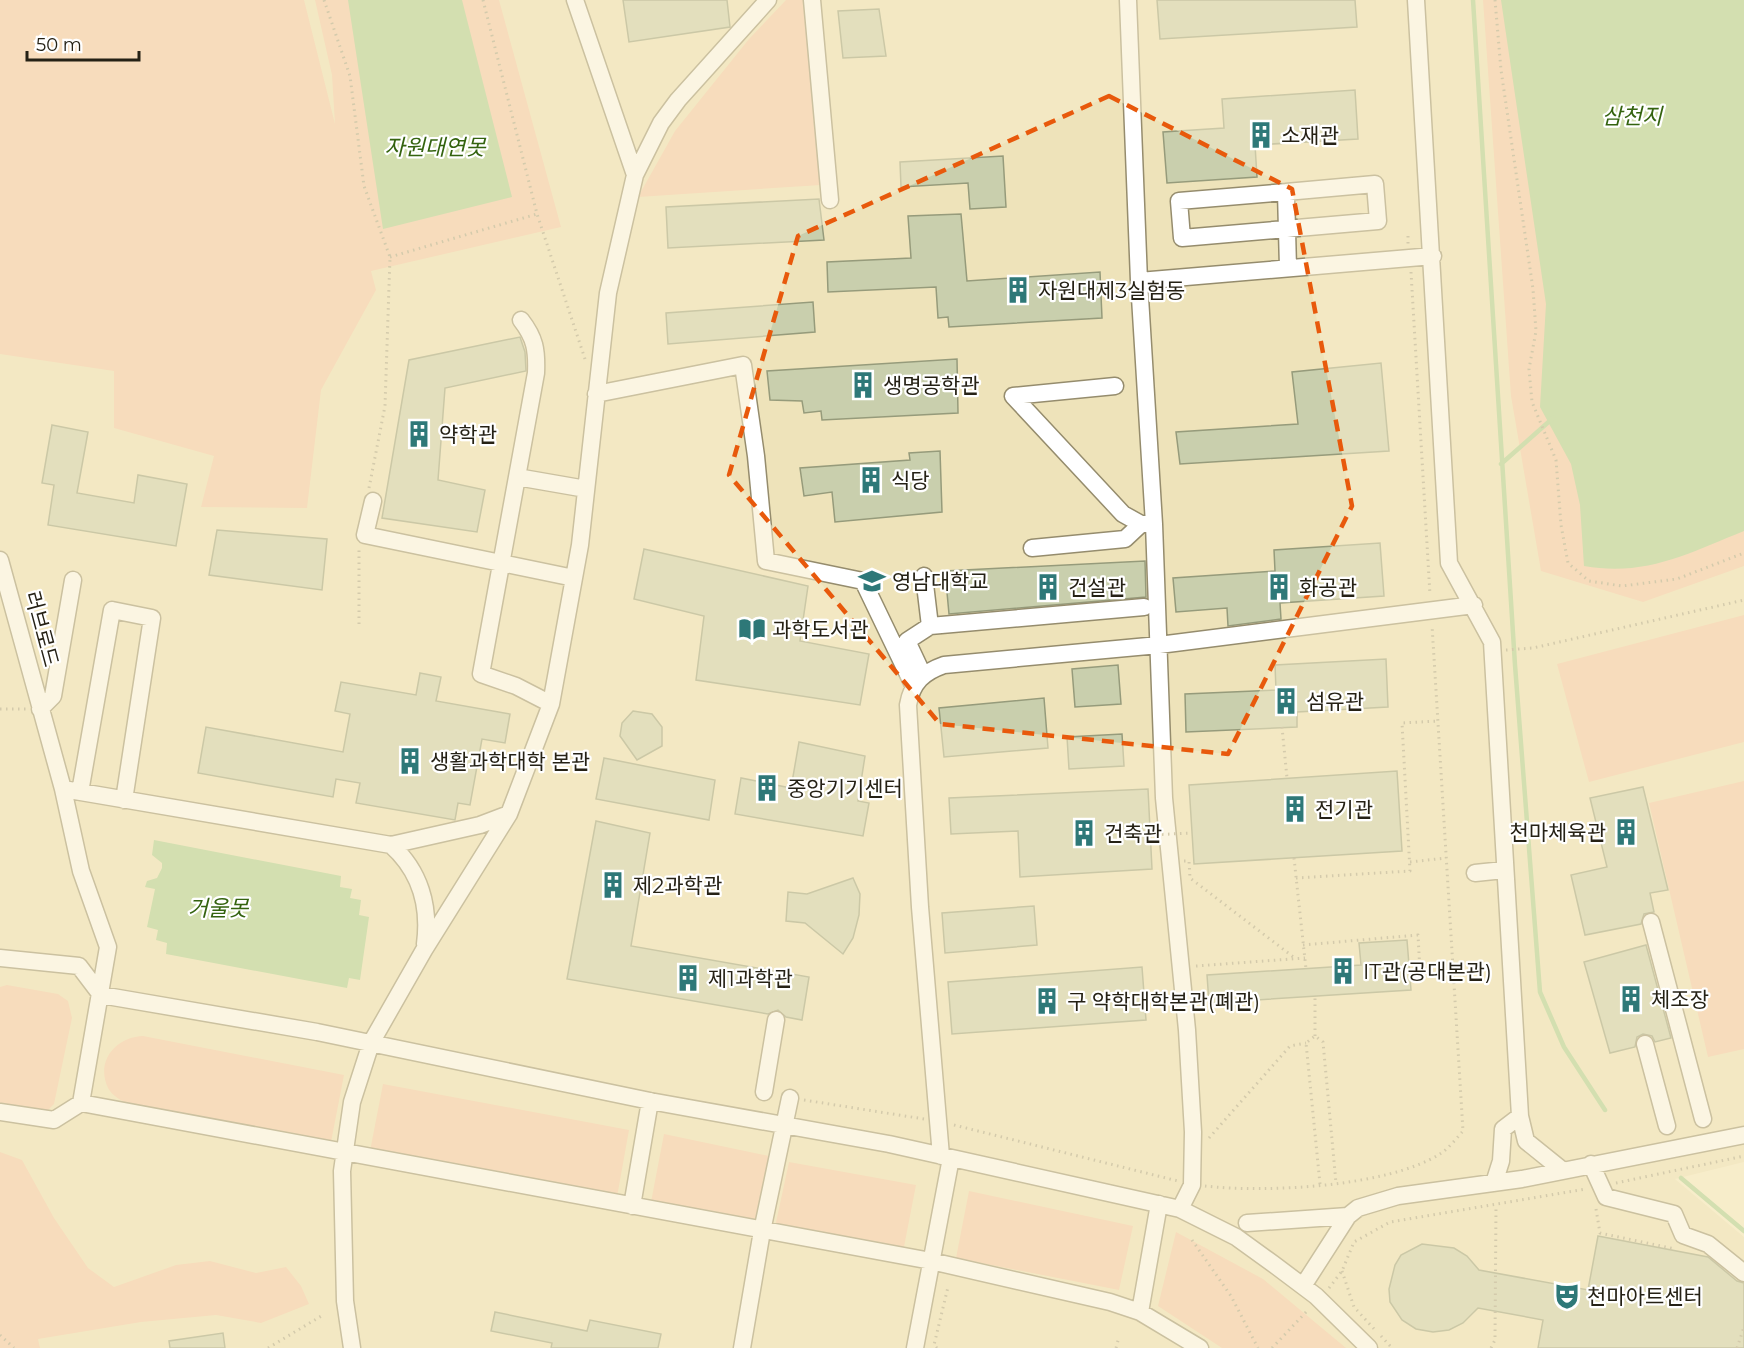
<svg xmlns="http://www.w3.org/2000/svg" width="1744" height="1348" font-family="Montserrat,'Noto Sans KR',sans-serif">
  <rect width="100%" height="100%" fill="#f7edcb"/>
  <path fill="#eee3ba" d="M0 0H1744V1162L1675 1179 1744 1237V1348H0Z"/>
  <path fill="#f5c8ab" d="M0 0H304L335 124 332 75 315 0H499L561 227 371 271 376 290 321 390 307 508 201 507 214 456 114 428V371L0 354Z
    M786 0H805L821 185 638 197 675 131 749 39Z
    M1483 0H1744V566L1643 602 1541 571 1511 396Z
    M1744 615V742L1589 782 1557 664Z
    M1744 781V1049L1708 1057 1649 803Z
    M7 985 58 994 68 1001 72 1018 54 1104 46 1112 0 1108V987Z
    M143 1036 344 1075 331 1142 130 1105C122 1101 112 1096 108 1088 95 1060 117 1037 143 1036Z
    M383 1084 629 1130 617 1197 370 1151Z
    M664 1134 769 1156 757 1222 651 1202Z
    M0 1152 22 1160 54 1218 88 1268 114 1287 176 1265 210 1261 256 1273 286 1267 301 1286 309 1304 261 1323 216 1315 141 1322 38 1339 40 1348H0Z
    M789 1162 916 1185 903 1252 775 1227Z
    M969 1191 1133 1226 1119 1290 956 1258Z
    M1176 1232 1263 1279 1346 1348H1222L1158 1306Z"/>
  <path fill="#a6ce91" d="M348 0H462L512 197 383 229Z
    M1501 0H1744V531C1689 553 1646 577 1584 566L1580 505 1571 464 1540 407 1546 304Z
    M154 840 341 876 340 887 352 889 350 898 361 900 359 915 369 917 360 980 349 978 347 988 166 954 167 943 156 940 158 930 147 927 155 889 145 887 147 881 157 878 162 868V863L152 855Z"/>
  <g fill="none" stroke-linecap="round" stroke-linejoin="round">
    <path stroke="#a6ce91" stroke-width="4.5" d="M1473 0 1515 665 1540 992 1564 1047 1605 1110
      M1501 464 1553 418
      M1681 1178 1744 1231"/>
  </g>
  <path fill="#c9cfad" stroke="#969b7b" stroke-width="1.5" d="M623 0H727L730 27 629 42Z
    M1157 0H1355L1357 27 1160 39Z
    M879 9 886 56 843 58 838 11Z
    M1355 90 1358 139 1255 145 1257 177 1167 183 1163 132 1224 128 1222 99Z
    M1003 156 1006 207 970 209 968 183 901 187 900 162Z
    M819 199 824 240 668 248 666 207Z
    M961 214 967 281 1100 272 1102 318 949 327 948 317 938 318 936 287 828 292 827 262 911 258 908 216Z
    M813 302 815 332 668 344 666 313Z
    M520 337 525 352 526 371 445 388 438 480 485 490 477 532 382 518 409 360Z
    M957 359 958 413 822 420 821 411 804 413 802 401 770 400 767 371Z
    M1381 363 1389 451 1180 464 1176 432 1298 424 1292 372Z
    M52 425 88 432 77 493 134 503 138 475 187 484 176 546 48 525 54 485 42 483Z
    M940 451 942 512 835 522 832 492 804 496 800 468 910 460 909 453Z
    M217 530 327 539 322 590 209 575Z
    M1380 543 1384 596 1280 603 1281 619 1228 626 1227 608 1176 612 1173 578 1275 571 1274 550Z
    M644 549 808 586 800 641 869 654 860 705 696 680 704 616 634 599Z
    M1145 561 1146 597 949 614 945 571Z
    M1386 659 1388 707 1297 712V727L1186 732 1185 694 1276 690 1275 665Z
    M1118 665 1121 704 1075 707 1072 669Z
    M420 673 441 677 436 701 510 714 505 743 482 739 470 805 458 803 455 820 356 803 360 783 336 779 333 797 198 773 206 727 343 752 350 714 335 711 341 682 416 695Z
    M1044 698 1048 748 944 757 939 708Z
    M633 711 652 714 662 727V746L637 760 620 736 622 723Z
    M1122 734 1124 766 1069 769 1067 737Z
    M799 742 865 756 858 801 869 803 863 836 735 814 741 778 791 788Z
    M604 758 715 780 709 820 596 799Z
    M1397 771 1402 851 1194 864 1189 785Z
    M1643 787 1668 890 1650 893 1654 912 1644 914 1641 924 1585 935 1571 875 1607 867 1590 798Z
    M1148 789 1152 869 1020 877 1018 831 951 834 949 798Z
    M596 821 650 833 631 946 809 977 802 1020 786 1017 778 1010 768 1014 567 979Z
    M853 878 860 894 859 915 853 938 843 954 805 923 786 921 788 892 807 894Z
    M1034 906 1037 945 945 953 942 913Z
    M1407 940 1411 990 1209 1003 1207 975 1361 965 1359 943Z
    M1646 945 1671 1038 1655 1042 1652 1036 1643 1034 1637 1037 1635 1047 1610 1053 1584 962Z
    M1142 967 1146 1020 952 1034 948 982Z
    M1598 1236 1708 1257 1737 1281 1744 1283V1348H1538L1543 1320 1478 1308 1463 1323 1449 1330 1433 1332 1416 1329 1402 1320 1390 1302 1389 1289 1395 1265 1401 1255 1422 1244 1454 1248 1467 1256 1479 1270 1588 1290Z
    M495 1312 587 1331 590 1320 661 1334 658 1348H551L552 1343 491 1331Z
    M223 1333 225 1348H170L169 1341Z"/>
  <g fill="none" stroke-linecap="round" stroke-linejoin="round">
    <defs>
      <path id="minor" d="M575 0 635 175
        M812 0 830 200
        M1128 0 1139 281 1154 524 1164 798 1187 1030 1193 1132 1192 1185 1180 1209
        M1416 0 1449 563 1492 642 1520 1116 1526 1141 1562 1170
        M1286 192 1375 184 1378 221 1182 238 1179 201 1286 192 1288 268
        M1139 281 1433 256
        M521 320C535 338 537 350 536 373L481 674 516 686 551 704
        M1115 386 1013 396 1123 514 1141 524H1154
        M596 394 743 365 756 456 766 561 863 581 914 687
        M517 477 586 489
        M373 501 365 535 574 578
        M1032 548 1125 539 1141 524
        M0 560 63 789 81 871 108 947 81 1103
        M924 576 930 626
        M923 675 907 641 930 626 1144 607
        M40 709 53 696 73 580
        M63 789 391 845C420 871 430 906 425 944
        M80 792 112 610 152 618 124 800
        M391 845 480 825 509 814
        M1475 873 1504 870
        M1651 922 1703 1119
        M0 958 79 966 101 995 317 1032 650 1101 889 1144 1180 1209 1236 1237 1272 1263 1316 1296 1369 1348
        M1645 1044 1667 1126
        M764 1092 776 1020
        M0 1112 54 1120 81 1103 931 1261 1110 1302 1140 1312 1200 1348
        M941 1156 920 907 908 705C912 682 924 672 944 665L1159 645 1474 605
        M1591 1164 1606 1197 1674 1214 1683 1235 1708 1244 1744 1273
        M1494 1183 1501 1161 1503 1129 1520 1116
        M632 1206 650 1101
        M1247 1223 1348 1216
        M1303 1286 1348 1216 1358 1208 1398 1196 1522 1179 1744 1135
        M1140 1312 1159 1204
        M352 1348 345 1301 342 1171 352 1102 371 1043 424 950 509 814 551 704 580 545 608 293 635 175 661 123 678 100 768 0
        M742 1348 762 1231 790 1098
        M915 1348 951 1158"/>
    </defs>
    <use href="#minor" stroke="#958c6d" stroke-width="19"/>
    <path stroke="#a8a187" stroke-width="3" stroke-dasharray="1.5 4.5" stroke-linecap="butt" d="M324 0 350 76 364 186 390 257 385 406 369 488
      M483 0 537 214 585 359
      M1495 0 1501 70 1533 289 1536 331 1529 369 1532 402 1556 460 1561 525 1568 563 1589 581 1622 586 1677 579 1744 553
      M1408 236V245
      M390 257 537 214
      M1411 272 1430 595
      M359 624V547
      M1506 650 1533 648 1744 600
      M0 709H26
      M1282 727 1287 778
      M1294 858 1306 969
      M1184 861H1189L1190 878 1296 959
      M1410 862 1446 858
      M1296 878 1410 871 1402 723 1438 721
      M1303 945 1418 935 1420 972
      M1196 966 1305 958
      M1315 1036V996
      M804 1100 924 1119
      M954 1125 1178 1181
      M1209 1138 1290 1046 1306 1043
      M1616 1183 1744 1156
      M1320 1184 1306 1043 1315 1036 1323 1042 1336 1183
      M1205 1186C1266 1193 1387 1187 1440 1154 1448 1149 1456 1139 1463 1131L1432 625
      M1596 1209 1600 1233 1675 1249
      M1192 1240 1231 1296 1258 1348
      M1342 1271 1354 1307 1376 1331
      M1329 1288 1342 1271 1354 1242 1390 1222 1586 1189
      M0 1335 14 1348
      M1381 1336 1392 1348
      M268 1348 323 1315
      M937 1348 934 1345 948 1287
      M1116 1348 1119 1337
      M1272 1348 1308 1310
      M1491 1348 1495 1340 1496 1205
      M1737 1348 1744 1327"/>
    <use href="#minor" stroke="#fff" stroke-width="16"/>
    <path stroke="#a8a187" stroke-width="3" stroke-dasharray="1.5 4.5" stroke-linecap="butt" d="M1150 835 1192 833"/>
  </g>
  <path d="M0 0H1744V1348H0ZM1109 96 1292 189 1352 506 1228 754 940 724 729 475 798 236Z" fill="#f7edcb" fill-opacity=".55" fill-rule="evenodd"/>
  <path fill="none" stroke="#e8590c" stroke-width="4.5" stroke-dasharray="12 8" stroke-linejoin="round" d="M1109 96 1292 189 1352 506 1228 754 940 724 729 475 798 236Z"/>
  <defs>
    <symbol id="building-bare" viewBox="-9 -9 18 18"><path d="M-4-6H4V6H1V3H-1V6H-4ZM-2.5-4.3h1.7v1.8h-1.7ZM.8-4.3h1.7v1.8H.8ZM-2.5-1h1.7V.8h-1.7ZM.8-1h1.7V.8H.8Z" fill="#2e7878" stroke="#fff" stroke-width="2.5" paint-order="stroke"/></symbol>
    <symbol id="university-bare" viewBox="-9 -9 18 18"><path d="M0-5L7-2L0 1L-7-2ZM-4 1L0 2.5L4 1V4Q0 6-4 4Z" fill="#2e7878" stroke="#fff" stroke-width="2.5" paint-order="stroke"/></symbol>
    <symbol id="library-bare" viewBox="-9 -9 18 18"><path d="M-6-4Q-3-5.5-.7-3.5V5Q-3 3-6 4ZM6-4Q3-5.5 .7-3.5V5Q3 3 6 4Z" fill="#2e7878" stroke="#fff" stroke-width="2.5" paint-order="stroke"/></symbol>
    <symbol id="theatre-bare" viewBox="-9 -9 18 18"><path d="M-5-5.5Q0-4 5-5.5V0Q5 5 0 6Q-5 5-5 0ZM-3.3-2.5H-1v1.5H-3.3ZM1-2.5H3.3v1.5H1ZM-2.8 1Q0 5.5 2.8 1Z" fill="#2e7878" stroke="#fff" stroke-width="2.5" paint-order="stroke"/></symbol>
  </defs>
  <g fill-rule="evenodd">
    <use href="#building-bare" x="1242" y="116" width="38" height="38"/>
    <use href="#building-bare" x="999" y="271" width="38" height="38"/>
    <use href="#building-bare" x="844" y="366" width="38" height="38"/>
    <use href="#building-bare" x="400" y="415" width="38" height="38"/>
    <use href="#building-bare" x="852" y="461" width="38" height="38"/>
    <use href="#university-bare" x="853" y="562" width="38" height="38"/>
    <use href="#building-bare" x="1029" y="568" width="38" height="38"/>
    <use href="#building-bare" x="1260" y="568" width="38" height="38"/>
    <use href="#library-bare" x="733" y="610" width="38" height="38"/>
    <use href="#building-bare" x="1267" y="682" width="38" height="38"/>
    <use href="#building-bare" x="391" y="742" width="38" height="38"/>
    <use href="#building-bare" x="748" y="769" width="38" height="38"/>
    <use href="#building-bare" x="1276" y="790" width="38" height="38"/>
    <use href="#building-bare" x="1607" y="813" width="38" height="38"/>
    <use href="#building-bare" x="1065" y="814" width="38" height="38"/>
    <use href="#building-bare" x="594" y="866" width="38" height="38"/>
    <use href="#building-bare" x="1324" y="952" width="38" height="38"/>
    <use href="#building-bare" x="669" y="959" width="38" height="38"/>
    <use href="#building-bare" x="1612" y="980" width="38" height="38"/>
    <use href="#building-bare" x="1028" y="982" width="38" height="38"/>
    <use href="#theatre-bare" x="1548" y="1277" width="38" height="38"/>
  </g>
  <g text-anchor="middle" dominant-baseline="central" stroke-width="4.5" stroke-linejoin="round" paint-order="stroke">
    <g font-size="21" fill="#252115" stroke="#fff" text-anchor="start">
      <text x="1281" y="135">소재관</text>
      <text x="1038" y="290">자원대제3실험동</text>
      <text x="883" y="385">생명공학관</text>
      <text x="439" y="434">약학관</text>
      <text x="891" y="480">식당</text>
      <text x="892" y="581">영남대학교</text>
      <text x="1068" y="587">건설관</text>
      <text x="1299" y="587">화공관</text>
      <text x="772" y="629">과학도서관</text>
      <text x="1306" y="701">섬유관</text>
      <text x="430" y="761">생활과학대학 본관</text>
      <text x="787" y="788">중앙기기센터</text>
      <text x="1315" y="809">전기관</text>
      <text x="1606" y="832" text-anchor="end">천마체육관</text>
      <text x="1104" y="833">건축관</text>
      <text x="633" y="885">제2과학관</text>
      <text x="1363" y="971">IT관(공대본관)</text>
      <text x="708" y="978">제1과학관</text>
      <text x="1651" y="999">체조장</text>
      <text x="1067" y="1001">구 약학대학본관(폐관)</text>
      <text x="1587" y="1296">천마아트센터</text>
    </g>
    <g font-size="21" fill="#252115" stroke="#fff">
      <text transform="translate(42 629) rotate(75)">러브로드</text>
    </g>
    <g font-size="22" font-style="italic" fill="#34630f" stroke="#fff">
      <text x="1632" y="116">삼천지</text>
      <text x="435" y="147">자원대연못</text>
      <text x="218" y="908">거울못</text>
    </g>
  </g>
  <path d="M27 51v9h112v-9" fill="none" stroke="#252115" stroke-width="3"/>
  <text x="36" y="51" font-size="18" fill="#252115" stroke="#ffffff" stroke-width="4.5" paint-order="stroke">50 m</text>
</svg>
